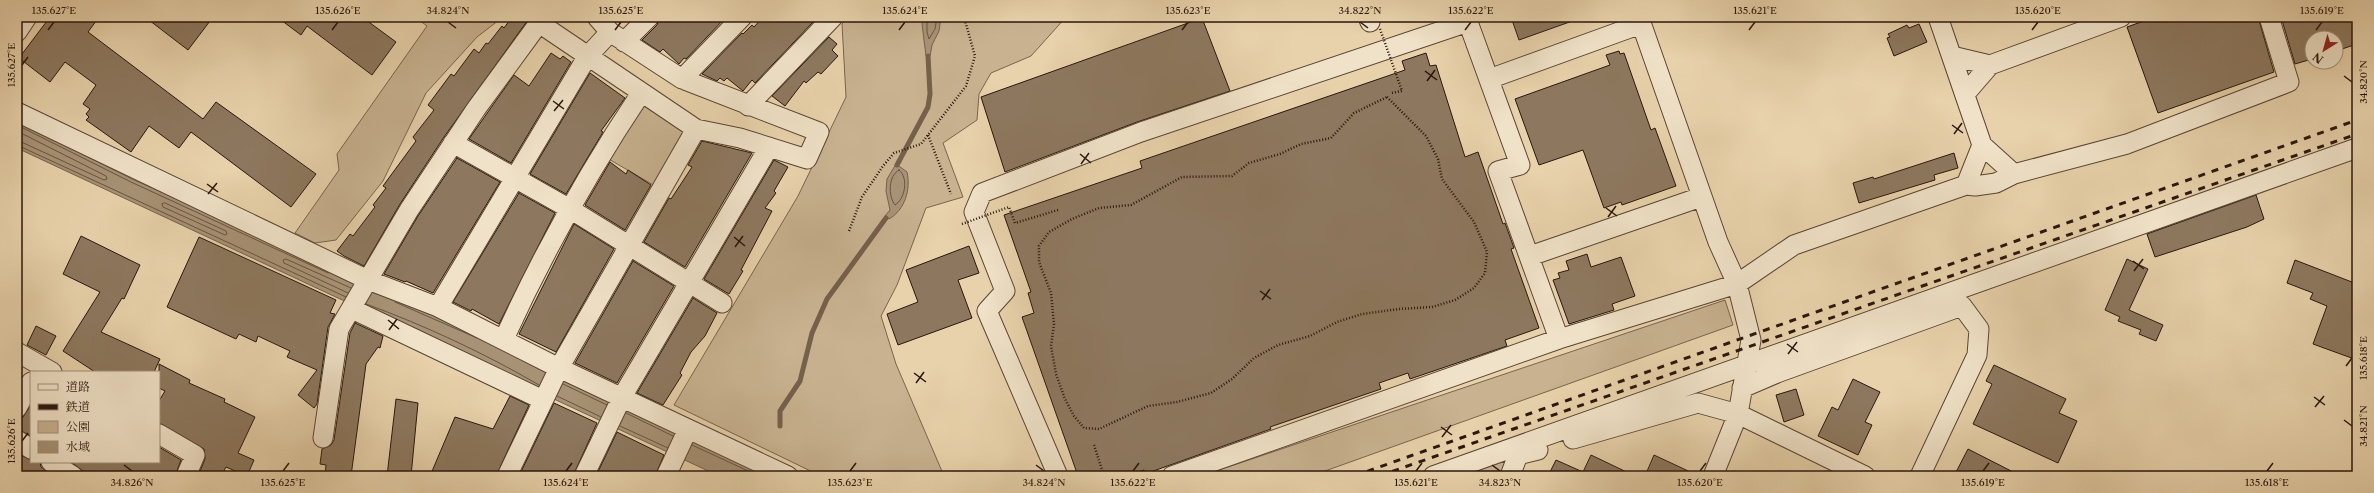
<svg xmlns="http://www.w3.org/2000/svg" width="2374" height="493" font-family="'Libre Caslon Text','Noto Serif JP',serif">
  <rect width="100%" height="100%" fill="#e8d2ab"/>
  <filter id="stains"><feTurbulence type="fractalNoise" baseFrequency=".005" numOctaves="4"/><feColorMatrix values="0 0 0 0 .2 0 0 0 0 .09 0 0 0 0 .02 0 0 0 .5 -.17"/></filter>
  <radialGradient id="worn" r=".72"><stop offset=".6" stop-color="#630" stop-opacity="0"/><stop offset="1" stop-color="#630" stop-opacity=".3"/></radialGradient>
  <path fill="#c8b290" stroke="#79644e" d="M415 17H503L477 37 426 93 383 181 336 240 315 243 295 233 339 170 337 154 427 26Z
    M847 17H1066L1031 56 991 73 979 94 977 120 943 143 963 197 926 208 897 285 881 316 896 364 944 476H821L674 405 798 196 846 97 842 24Z
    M644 106 669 121 681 126 685 135 655 186 607 158 637 107Z
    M1725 300 1733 325 1311 476H1201Z
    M1510 458 1502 476H1459Z"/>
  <path fill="#a79275" stroke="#75604b" d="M924 17H941L939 31 932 45 930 56H926L922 24Z
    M17 121 132 179 423 309 768 476H719L556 400 514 376 417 329 340 299 34 156 17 148Z
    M896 164 907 172C911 189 905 210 889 219L885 216 890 210 886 191 887 179Z"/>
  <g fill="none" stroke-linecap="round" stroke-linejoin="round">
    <path stroke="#685441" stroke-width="1" d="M927 17V32L929 39 935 29 937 17
      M17 125 131 182 328 273
      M17 131 106 176 107 179 104 180 17 140
      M17 145 346 297
      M899 170C909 178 905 199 895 205 888 196 888 176 899 170Z
      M165 203 226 231 227 234 225 235 163 207 162 204Z
      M348 293 284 263 283 260 286 259 351 288
      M395 302 477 338
      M366 304C424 325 486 354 539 385
      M563 384 607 405
      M557 396 601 417
      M626 413 673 436
      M620 426 668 448
      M692 445 759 476"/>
    <path stroke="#75604b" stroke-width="5" d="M897 165 928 107 930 94 928 56
      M780 426V411L800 381 812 333 827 299 886 218"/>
  </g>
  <path fill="#8d785f" stroke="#2a160d" d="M50 17H99L88 32 203 119 216 102 316 174 291 207 191 132 179 148 149 126 131 152 86 120 89 117 86 114 90 109 83 104 96 85 65 62 50 82 19 58Z
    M145 17H213L188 50Z
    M277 17H362L396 42 372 75 307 26 301 35Z
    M512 17H530L444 137 400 204 364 266 344 256 337 251 350 234 353 236 375 207 373 205 386 188 383 186 416 141 413 137 434 110 428 105 451 74 454 76 474 49 479 53 486 43 488 44 502 26 504 28Z
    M660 17H726L686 59 684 58 679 64 663 49 660 52 642 40 657 25Z
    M763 17H807L813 22 755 83 752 80 743 91 727 78 724 81 720 78 717 81 702 74 742 33 743 34 752 25 754 27Z
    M1511 17H1578V19L1519 40Z
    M2155 17H2258L2274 72 2158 113 2127 27Z
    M2281 17H2357V44L2336 51V38H2312V59L2295 64Z
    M1202 18 1230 91 1137 122 1005 172 981 97Z
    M1919 24 1927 42 1894 56 1887 38 1890 37 1888 34 1907 25 1909 28Z
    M829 37 837 44 832 50 838 56 821 74 818 72 806 83 804 81 785 106 772 96Z
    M1619 51 1620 54 1624 53 1651 130 1655 128 1676 186 1622 205 1621 202 1604 208 1583 150 1539 165 1515 99 1610 65 1606 55Z
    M551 53 560 59 563 56 571 62 511 163 469 139 514 75 529 86Z
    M1426 53 1430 66 1436 65 1465 157 1478 152 1503 224 1505 223 1514 248 1511 249 1539 328 1505 340 1507 346 1410 379 1408 373 1379 383 1381 389 1270 427 1271 429 1145 474 1144 470 1126 476H1078L1022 317 1034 313 1028 293 1031 292 1004 215 1142 168 1140 161 1405 70 1402 61Z
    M590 73 625 98 601 131 603 132 566 194 530 174Z
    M702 141 752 153 685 267 644 242 669 198 671 199 692 167 688 165Z
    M1954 153 1958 168 1934 175 1935 180 1859 203 1853 183 1873 177 1874 179Z
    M457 158 500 182 433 293 406 281 405 282 384 274 418 216Z
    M774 160 788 167 774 191 776 193 765 208 772 211 741 270 743 271 729 294 704 279Z
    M610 162 626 174 628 170 651 185 625 230 585 205Z
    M519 193 555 213 499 324 472 309 471 311 453 302Z
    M2256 195 2264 219 2247 227 2155 257 2147 234Z
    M574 224 614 249 556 352 519 334Z
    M81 236 140 265 124 299 122 298 101 332 160 359 154 372H95L63 351 100 292 63 274Z
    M199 237 336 300 330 313 335 314 328 327 317 404 314 408 298 395 317 370 287 357 290 351 258 336 256 342 239 334 236 339 167 307Z
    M969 246 979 273 958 280 972 318 898 345 887 314 918 302 906 270Z
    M1587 254 1591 267 1621 257 1635 296 1612 304 1614 310 1569 324 1553 280 1560 278 1558 273 1569 270 1566 261Z
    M2127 259 2148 269 2129 310 2163 325 2156 341 2139 334 2141 330 2118 321 2120 317 2105 310Z
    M2295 260 2357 284V360L2313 344 2327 306 2310 299 2313 293 2287 283Z
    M633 261 674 286 617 383 575 363Z
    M693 298 717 313 705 336 691 352 680 373 682 375 663 405 637 393Z
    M355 323 383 336 380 348 378 347 366 364 351 476H325L326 465 320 464 322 449 331 445 334 440 350 333Z
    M36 326 56 336 46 355 27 345Z
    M159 364 190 380 189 383 225 399 224 402 255 417 238 453 254 460 247 476 226 467 221 476H198L205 459 204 449 159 423V401L165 391 159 388Z
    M1994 365 2066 399 2059 413 2077 421 2058 463 1973 424 1992 384 1986 381Z
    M1853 379 1880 392 1865 422 1872 425 1858 455 1818 436 1832 407 1838 410Z
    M1796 389 1804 415 1784 422 1776 395Z
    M510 396 529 405 496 476H430L455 417 493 429Z
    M396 399 418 403 411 476H387Z
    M554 403 597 423 573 476H519Z
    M31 405V436L17 429V419L23 417Z
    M617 432 664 455 655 476H596Z
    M159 447 181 460 175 476H84L83 471 71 462H159Z
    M1968 449 2021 476H1954Z
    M17 453 31 460V462H40L41 467 53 476H17Z
    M1591 455 1635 476H1548L1556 460 1583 472Z
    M1654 455 1699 476H1645Z"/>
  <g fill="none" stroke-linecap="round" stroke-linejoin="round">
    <defs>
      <path id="minor" d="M1368 17 1370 22
        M1639 17 1718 242 1737 284 1751 340 1738 414 1713 476
        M1468 22 1520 165 1498 171 1559 339
        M17 32 27 17
        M624 42 649 17
        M1952 56 1990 65 2121 17
        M682 79 742 17
        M1489 79 1641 24
        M1965 94 1990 65
        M748 106 833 17
        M17 112 368 280 438 307 559 368 788 476
        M453 143 570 209 722 303
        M1982 145 2014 174
        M1966 185 1975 186 1996 183 2014 174 2127 144 2289 82 2269 17
        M1530 256 1701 197
        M438 307 587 57 610 32
        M352 309 543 400
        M504 339C543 253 589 171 641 93
        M17 352 52 372
        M1742 388 1777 373 1962 306 1979 329 1977 355 1920 476
        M17 408 31 382
        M159 434 195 455 186 476
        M323 438 339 329 409 210 476 109 539 23 696 129 740 138 807 159 819 132 682 79 610 32 597 17
        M1573 439 1698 403 1738 414 1865 476
        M17 440 31 449
        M51 462 73 476
        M507 476 559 368 696 129
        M584 476 622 397 769 147
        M666 476 688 429
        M1058 476 987 311 1005 291 974 212 982 193 1141 132 1468 22 1466 17
        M1172 476 1559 339 1737 284 1794 245 1966 185 1982 145 1938 17
        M1433 476 2357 148
        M1510 476 1518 455 1538 450"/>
    </defs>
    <use href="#minor" stroke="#5a4534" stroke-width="21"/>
    <path stroke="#2a160d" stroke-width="2.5" stroke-dasharray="1 2" stroke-linecap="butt" d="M1387 97 1426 136 1438 159 1442 179 1474 222 1487 252 1485 273 1474 288 1455 300 1432 307 1399 309 1362 314 1337 322 1310 336 1278 345 1254 358 1232 379 1211 393 1177 402 1148 406 1099 429 1084 428 1074 416 1065 399 1056 374 1051 346 1054 324 1051 293 1039 262V246L1049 232 1072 219 1099 208 1131 205 1182 177 1232 176 1249 163 1280 154 1301 144 1331 138 1354 113Z
      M928 135 951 194
      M849 231 862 197 883 166 894 153 921 144 966 86 975 56 964 17
      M1094 445 1104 476"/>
    <use href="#minor" stroke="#f0e2c8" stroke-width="19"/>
    <path stroke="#2a160d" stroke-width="3" stroke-dasharray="7 7" stroke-linecap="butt" d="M1354 476 2357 120
      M1379 476 2357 134"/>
    <path stroke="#2a160d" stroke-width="2.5" stroke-dasharray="1 2" stroke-linecap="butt" d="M1380 29 1402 91 1391 93
      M962 224 1009 207 1015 223 1058 210"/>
  </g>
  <path fill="none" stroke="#2a160d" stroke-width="1.5" d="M448 22 456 28M1360 22 1368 28M48 30 54 22M332 30 338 22M615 30 621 22M899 30 905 22M1182 30 1188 22M1465 30 1471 22M1749 30 1755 22M2032 30 2038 22M2316 30 2322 22M22 65 28 57M1425 71 1437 80M2344 76 2352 82M1427 81 1435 70M553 101 564 109M554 111 563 100M1952 125 1963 133M1954 134 1962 123M1080 154 1091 163M1081 164 1089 153M207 184 218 192M208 194 217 183M1606 208 1617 216M1608 217 1616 206M734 237 745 246M735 247 743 236M2133 261 2144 269M2134 271 2143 259M1260 291 1271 299M1262 300 1270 289M388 320 399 329M389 330 397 319M1787 344 1798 352M1788 354 1797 342M2346 366 2352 358M914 373 926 382M916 383 924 372M2314 397 2325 405M2315 407 2324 396M2344 420 2352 426M1441 427 1452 435M1442 437 1451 425M22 441 28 433M124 465 132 471M1036 465 1044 471M1492 465 1500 471M283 471 289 463M566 471 572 463M850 471 856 463M1133 471 1139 463M1416 471 1422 463M1700 471 1706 463M1983 471 1989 463M2267 471 2273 463"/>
  <rect width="2374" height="493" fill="none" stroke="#e8d2ab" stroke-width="44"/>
  <rect x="30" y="371" width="130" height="92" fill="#f0e2c8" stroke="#a1907d"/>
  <rect x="38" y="384" width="20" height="6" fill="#f0e2c8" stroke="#a1907d"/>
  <text x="66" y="391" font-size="12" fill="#2a160d">道路</text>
  <rect x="38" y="404" width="20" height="6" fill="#2a160d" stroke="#a1907d"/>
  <text x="66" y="411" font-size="12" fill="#2a160d">鉄道</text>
  <rect x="38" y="421" width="20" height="12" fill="#c8b290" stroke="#a1907d"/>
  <text x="66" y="431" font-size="12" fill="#2a160d">公園</text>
  <rect x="38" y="441" width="20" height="12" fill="#a79275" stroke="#a1907d"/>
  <text x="66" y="451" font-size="12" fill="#2a160d">水域</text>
  <g transform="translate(2324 50) rotate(217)"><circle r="19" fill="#f0e2c8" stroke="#a1907d"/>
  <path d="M0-3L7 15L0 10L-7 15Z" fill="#8f2418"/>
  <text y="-6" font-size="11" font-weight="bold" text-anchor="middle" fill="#2a160d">N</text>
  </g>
  <rect x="22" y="22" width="2330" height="449" fill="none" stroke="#2a160d" stroke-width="1.5"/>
  <g font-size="10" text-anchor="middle" fill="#2a160d">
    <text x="54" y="14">135.627°E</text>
    <text x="338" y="14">135.626°E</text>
    <text x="448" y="14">34.824°N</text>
    <text x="621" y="14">135.625°E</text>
    <text x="905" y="14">135.624°E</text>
    <text x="1188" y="14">135.623°E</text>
    <text x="1360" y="14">34.822°N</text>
    <text x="1471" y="14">135.622°E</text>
    <text x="1755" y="14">135.621°E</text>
    <text x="2038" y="14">135.620°E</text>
    <text x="2322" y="14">135.619°E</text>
    <text transform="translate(11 65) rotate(-90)" y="4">135.627°E</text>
    <text transform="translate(2363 82) rotate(-90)" y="4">34.820°N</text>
    <text transform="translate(2363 358) rotate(-90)" y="4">135.618°E</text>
    <text transform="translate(2363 426) rotate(-90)" y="4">34.821°N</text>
    <text transform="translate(11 441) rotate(-90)" y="4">135.626°E</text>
    <text x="132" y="486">34.826°N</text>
    <text x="283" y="486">135.625°E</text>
    <text x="566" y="486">135.624°E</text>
    <text x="850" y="486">135.623°E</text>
    <text x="1044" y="486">34.824°N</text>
    <text x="1133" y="486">135.622°E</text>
    <text x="1416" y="486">135.621°E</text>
    <text x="1500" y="486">34.823°N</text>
    <text x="1700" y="486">135.620°E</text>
    <text x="1983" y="486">135.619°E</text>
    <text x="2267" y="486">135.618°E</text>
  </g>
  <rect width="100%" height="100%" filter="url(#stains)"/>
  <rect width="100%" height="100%" fill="url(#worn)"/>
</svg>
